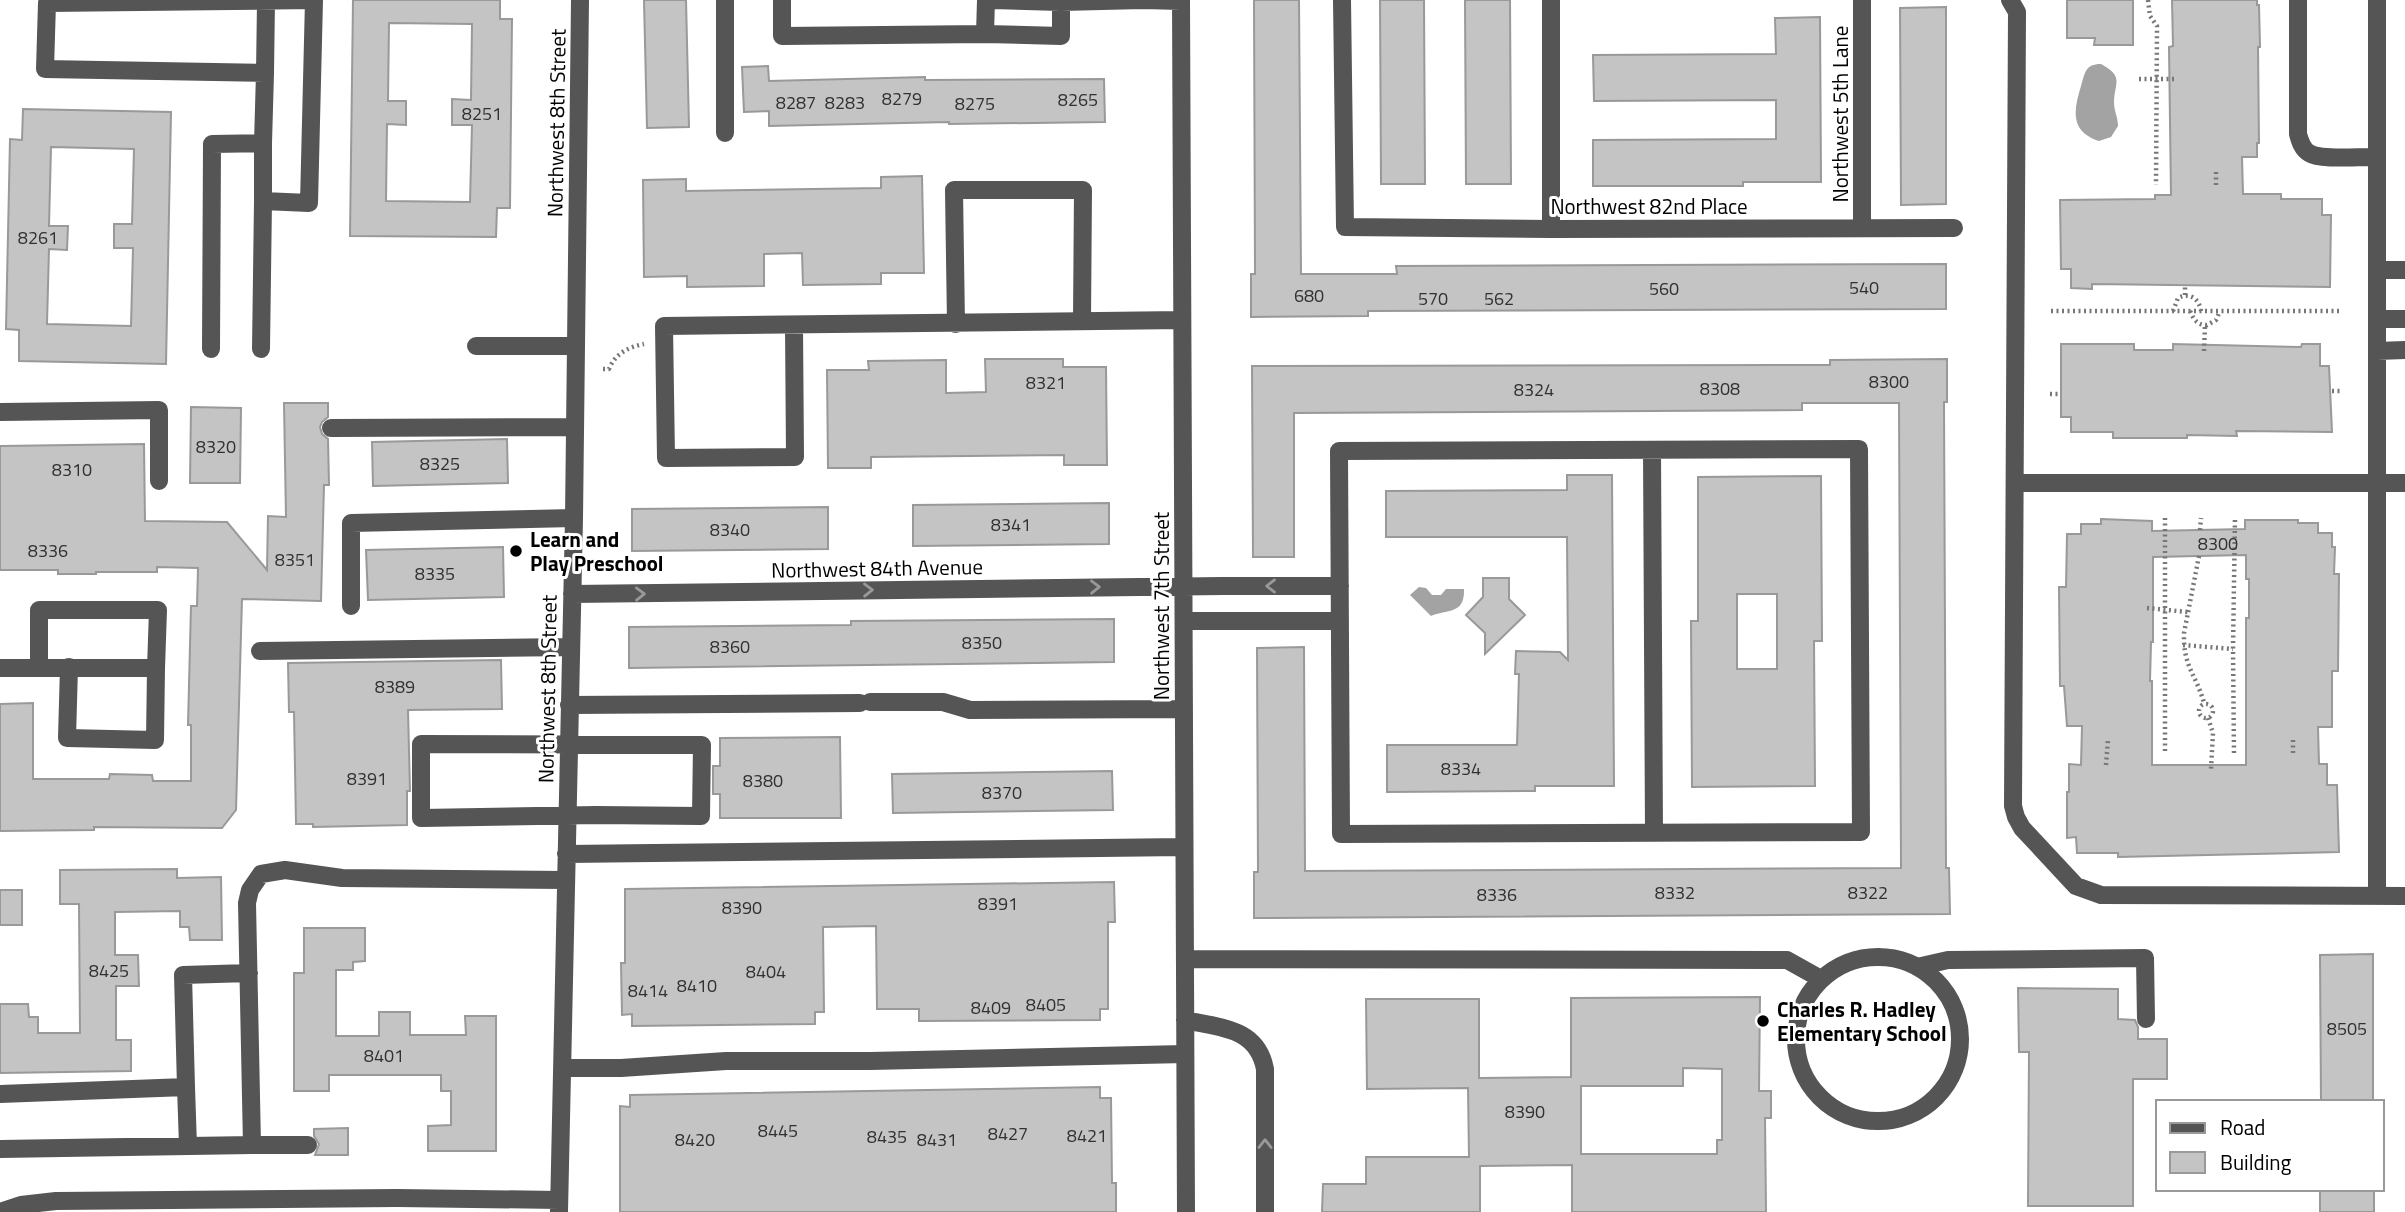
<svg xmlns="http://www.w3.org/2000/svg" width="2405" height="1212" font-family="'Titillium Web',sans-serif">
  <rect width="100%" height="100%" fill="#fff"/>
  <path fill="#a3a3a3" d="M2101 64C2125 77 2114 83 2114 103 2114 110 2118 118 2118 126L2111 137 2099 141C2069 131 2074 109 2081 86 2085 73 2085 64 2101 64Z
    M1419 587 1426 588 1432 595H1441L1446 589H1464C1465 615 1447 609 1431 616L1410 595Z"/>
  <path fill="#c4c4c4" stroke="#999" stroke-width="2" fill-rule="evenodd" d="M353 0H500V19H512L510 208H497L496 237 350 236ZM389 23 472 24 471 100 452 99V125H472L470 202 386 201 387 124 406 125V101H388Z
    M644 0H686L689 127 647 128Z
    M1254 0H1299L1301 274H1397L1396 266 1946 264V309L1368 311V316L1251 317V274H1255Z
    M1380 0H1424L1425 184H1381Z
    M1465 0H1510L1511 184H1466Z
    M2067 0H2133V45H2094L2095 38H2067Z
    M2172 0H2257V5H2259L2260 47H2258L2259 143H2257V157H2242L2243 194H2281V199H2322V215H2331L2330 287 2092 284V289L2071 288V269H2061L2060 200 2155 199V195H2171L2169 47 2173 46Z
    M1946 7V204L1901 205 1900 8Z
    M1820 17 1821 182H1743V186H1593V140L1776 139V100L1594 101 1593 55 1776 54 1775 18Z
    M768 66 769 81 925 77V80L1104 79 1105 122 949 124V122L769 126V111L744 112 742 67Z
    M23 109 171 112 166 364 19 361V330L6 329 10 139 22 140ZM51 147 134 149 132 224H114V248H133L131 326 47 324 49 249 67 250 68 226H49Z
    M922 176 924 273H881V284L803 285 802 253 764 254V286L687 287V276L644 277 643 180 686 179V191L881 188V177Z
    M2061 344H2134V350H2173V344L2301 347 2302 344H2320V366H2329L2332 432 2236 431 2237 436 2187 435V438H2113V432H2071V417H2061Z
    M985 359H1063V367H1106L1107 465H1064V455L871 457V468H828L827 370H869L868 361 946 360V393L986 392Z
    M1947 359V402H1944L1946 868H1949L1950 914 1254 918V872H1258L1257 648 1304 647 1305 871 1901 868 1899 403H1802V410L1294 413V557H1253L1252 366 1830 365V360Z
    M284 403H328V417L322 422 320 427 322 434 328 439 329 485H324L321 601 242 599 236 810 222 828 94 827V830L0 831V704L33 703V779H109L110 774 152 775 153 781H191V725H188L191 606H197L198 568 157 567V572H96V574H58V570H0V446L144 444 145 521 227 522 267 570 268 516 286 517Z
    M191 407 241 408 240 483H190Z
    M507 439 508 483 373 486 372 442Z
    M1567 475H1612L1614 786H1535V791L1387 792V745H1517L1519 674H1515L1516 651 1560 652 1568 660 1567 537H1386V491L1567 490Z
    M1821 476 1822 641H1814L1815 786 1692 787 1691 621H1698V477ZM1737 594H1777V669H1737Z
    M1109 503V544L913 546V505Z
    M828 507V549L632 551V509Z
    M2101 519 2152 521V531L2245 529V520H2298V523H2318V533H2332V547H2335L2334 574H2339L2338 671H2332V727H2318L2319 764H2327V785H2337L2339 852 2118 857V853H2077L2076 837 2067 838V792H2069V764L2081 765 2082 726H2067L2064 686H2060L2059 587H2066L2067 534H2081V524H2101ZM2246 555V579H2249V618H2246V765H2152V681H2150L2151 642H2153V557Z
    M503 547 504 597 368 600 366 550Z
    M1483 578H1509V599L1525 615 1485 654V633L1466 615 1483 597Z
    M1114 619V662L629 668V627L851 625V621Z
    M501 660 502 709 408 710 410 791H407V825L313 827V824H296L294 712H289L288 663Z
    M840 737 841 818H720V794H713V766H720V738Z
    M1112 771 1113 810 893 813 892 774Z
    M177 869V878L221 877 222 940H190L189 927H180V911L115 912V955H138L139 986H116V1040H131V1071L0 1073V1004H28L29 1017H38V1033H80L79 904H60V870Z
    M1114 882 1115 922H1108V1009H1100V1020L919 1021V1009H877L876 926 823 927 824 1012H815V1024L632 1026V1014L622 1015 621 963H625V889Z
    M0 890H22V925H0Z
    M304 928H365V961L353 962V970H336V1036H379V1012H410V1035H466L465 1016H496V1151H428V1126L451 1125V1091H441V1075H329V1091H294V973H304Z
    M2373 954V1102H2321L2320 955Z
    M2018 988 2118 989V1019L2135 1020 2138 1027V1039H2167V1079H2133V1206H2028L2029 1052H2019Z
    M1760 997 1759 1091H1771V1118H1765L1766 1212H1572V1165L1480 1166V1212H1322L1323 1184H1366V1157H1469L1468 1088 1367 1089 1366 999H1479V1078L1571 1077V998ZM1683 1068 1722 1069V1140H1717V1154H1581V1086H1683Z
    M1100 1087V1098H1111L1112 1183H1116V1212H620V1106L630 1107V1095Z
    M348 1128V1155H315L319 1144 314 1136V1129Z
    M2320 1189H2374V1212H2320Z"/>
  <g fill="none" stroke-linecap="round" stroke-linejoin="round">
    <path stroke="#777" stroke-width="4.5" stroke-dasharray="2 3.5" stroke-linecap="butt" d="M2148 0 2150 16 2157 26 2156 185
      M2139 79H2176
      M2216 185V170
      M2185 295V285
      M2051 311H2341
      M2173 311 2178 298C2190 292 2199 299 2201 311
      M2190 311C2194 320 2197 325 2207 325L2216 320 2220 311
      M2204 351 2205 325
      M603 369H609C615 354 628 347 644 344
      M2332 391H2342
      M2050 394H2061
      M2165 518V753
      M2200 530 2201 518
      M2199 556 2184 633C2183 667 2196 674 2204 703
      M2147 608 2188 612
      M2183 645 2233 649
      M2199 711a7 7 0 1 1 14 0a7 7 0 1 1-14 0Z
      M2208 718 2213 733 2211 769
      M2234 753 2233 649 2235 518
      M2293 753V737
      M2106 765 2108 739"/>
    <path stroke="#555" stroke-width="18" d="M725 0V133
      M782 0V36L985 34 1061 36V2L1143 0
      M992 0 1061 2
      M1143 0 1181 1
      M1181 0 1186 1212
      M1342 0 1345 227 1551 229 1954 228
      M1551 0V229
      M1862 0V228
      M2010 0 2017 12 2013 806 2016 817 2022 828 2076 886 2101 895 2405 896
      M2298 0V134C2300 141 2302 149 2309 153 2322 161 2361 156 2377 157
      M2377 0V896
      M985 34 986 0
      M265 73 266 1
      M263 201V143
      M2377 270H2405
      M2377 319H2405
      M956 324 954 190H1083L1082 320
      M794 326 795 457 666 458 664 326 1182 320
      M476 346H576
      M211 349 212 144 263 143 265 73 45 69 47 3 314 0 309 203 263 201 261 349
      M2377 351 2405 350
      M0 412 159 410V481
      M331 428 575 427
      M1859 449 1861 832 1341 834 1339 451Z
      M1652 450 1654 833
      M2016 483H2405
      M572 594 1223 586H1340
      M351 606V523L574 518
      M1184 621H1340
      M260 651 570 647
      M39 667V610H158L156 668
      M0 668H156L155 740 67 738 69 667
      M870 702H943L970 710 1184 709
      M569 705 860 703
      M421 744 702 745 701 816 596 815 421 818Z
      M566 854 1184 847
      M1796 1039a82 82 0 1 1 164 0a82 82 0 1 1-164 0Z
      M1185 959 1787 960 1821 979
      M1917 967 1948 960 2145 958 2146 1019
      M1185 1020C1220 1028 1257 1027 1265 1069V1212
      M562 1068H621L726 1061H870L1185 1054
      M186 1087 183 975 249 973
      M0 1094 186 1087 188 1146
      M252 1145H308
      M0 1149 252 1145 247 903 250 890 261 874 285 870 342 878 566 880
      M0 1212 21 1205 56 1201 397 1198 559 1200
      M559 1212 574 518 580 0"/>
  </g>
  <defs><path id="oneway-chevron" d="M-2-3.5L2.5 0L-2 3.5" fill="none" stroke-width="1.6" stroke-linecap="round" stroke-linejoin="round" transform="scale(1.75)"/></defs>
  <g stroke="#999">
    <use href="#oneway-chevron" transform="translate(1271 586) rotate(-180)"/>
    <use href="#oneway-chevron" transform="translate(1095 587) rotate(-1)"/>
    <use href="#oneway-chevron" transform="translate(868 590) rotate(-1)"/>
    <use href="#oneway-chevron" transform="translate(640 594) rotate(-1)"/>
    <use href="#oneway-chevron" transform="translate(1265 1144) rotate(-90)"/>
  </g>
  <g fill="#000" stroke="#fff" stroke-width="2.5">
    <circle cx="516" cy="551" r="7"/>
    <circle cx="1763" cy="1021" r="7"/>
  </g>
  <g text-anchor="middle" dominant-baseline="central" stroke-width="6" stroke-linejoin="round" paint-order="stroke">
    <g font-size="18" fill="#313131">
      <text x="902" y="98">8279</text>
      <text x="1078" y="99">8265</text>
      <text x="796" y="102">8287</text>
      <text x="845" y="102">8283</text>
      <text x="975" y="103">8275</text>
      <text x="482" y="113">8251</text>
      <text x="38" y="237">8261</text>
      <text x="1864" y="287">540</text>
      <text x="1664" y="288">560</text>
      <text x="1309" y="295">680</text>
      <text x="1433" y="298">570</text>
      <text x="1499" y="298">562</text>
      <text x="1889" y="381">8300</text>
      <text x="1046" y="382">8321</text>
      <text x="1720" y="388">8308</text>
      <text x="1534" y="389">8324</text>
      <text x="216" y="446">8320</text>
      <text x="440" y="463">8325</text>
      <text x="72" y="469">8310</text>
      <text x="1011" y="524">8341</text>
      <text x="730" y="529">8340</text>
      <text x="2218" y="543">8300</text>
      <text x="48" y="550">8336</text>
      <text x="295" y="559">8351</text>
      <text x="435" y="573">8335</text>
      <text x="982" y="642">8350</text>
      <text x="730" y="646">8360</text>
      <text x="395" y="686">8389</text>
      <text x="1461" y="768">8334</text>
      <text x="367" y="778">8391</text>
      <text x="763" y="780">8380</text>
      <text x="1002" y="792">8370</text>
      <text x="1675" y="892">8332</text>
      <text x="1868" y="892">8322</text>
      <text x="1497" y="894">8336</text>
      <text x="998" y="903">8391</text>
      <text x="742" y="907">8390</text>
      <text x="109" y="970">8425</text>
      <text x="766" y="971">8404</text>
      <text x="697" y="985">8410</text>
      <text x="648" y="990">8414</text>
      <text x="1046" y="1004">8405</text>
      <text x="991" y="1007">8409</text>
      <text x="2347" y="1028">8505</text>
      <text x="384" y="1055">8401</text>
      <text x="1525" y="1111">8390</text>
      <text x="778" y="1130">8445</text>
      <text x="1008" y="1133">8427</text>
      <text x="1087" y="1135">8421</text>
      <text x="887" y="1136">8435</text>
      <text x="695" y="1139">8420</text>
      <text x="937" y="1139">8431</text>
    </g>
    <g font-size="21" fill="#000" stroke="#fff">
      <text transform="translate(1840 114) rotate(-90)">Northwest 5th Lane</text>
      <text transform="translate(556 123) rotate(-89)">Northwest 8th Street</text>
      <text x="1649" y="206">Northwest 82nd Place</text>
      <text transform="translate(877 568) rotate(-1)">Northwest 84th Avenue</text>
      <text transform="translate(1161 606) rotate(-90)">Northwest 7th Street</text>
      <text transform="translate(547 689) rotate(-89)">Northwest 8th Street</text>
    </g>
    <g font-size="21" font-weight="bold" fill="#000" stroke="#fff" text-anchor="start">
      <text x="530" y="539">Learn and<tspan x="530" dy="24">Play Preschool</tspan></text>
      <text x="1777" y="1009">Charles R. Hadley<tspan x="1777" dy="24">Elementary School</tspan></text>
    </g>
  </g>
  <rect x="2156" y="1100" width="228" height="91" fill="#ffffff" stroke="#999999" stroke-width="2"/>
  <rect x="2170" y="1123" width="35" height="10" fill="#555555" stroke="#999999" stroke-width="2"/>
  <text x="2220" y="1135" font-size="21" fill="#000000">Road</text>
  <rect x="2170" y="1152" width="35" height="21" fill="#c4c4c4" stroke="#999999" stroke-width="2"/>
  <text x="2220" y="1170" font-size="21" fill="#000000">Building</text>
</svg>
